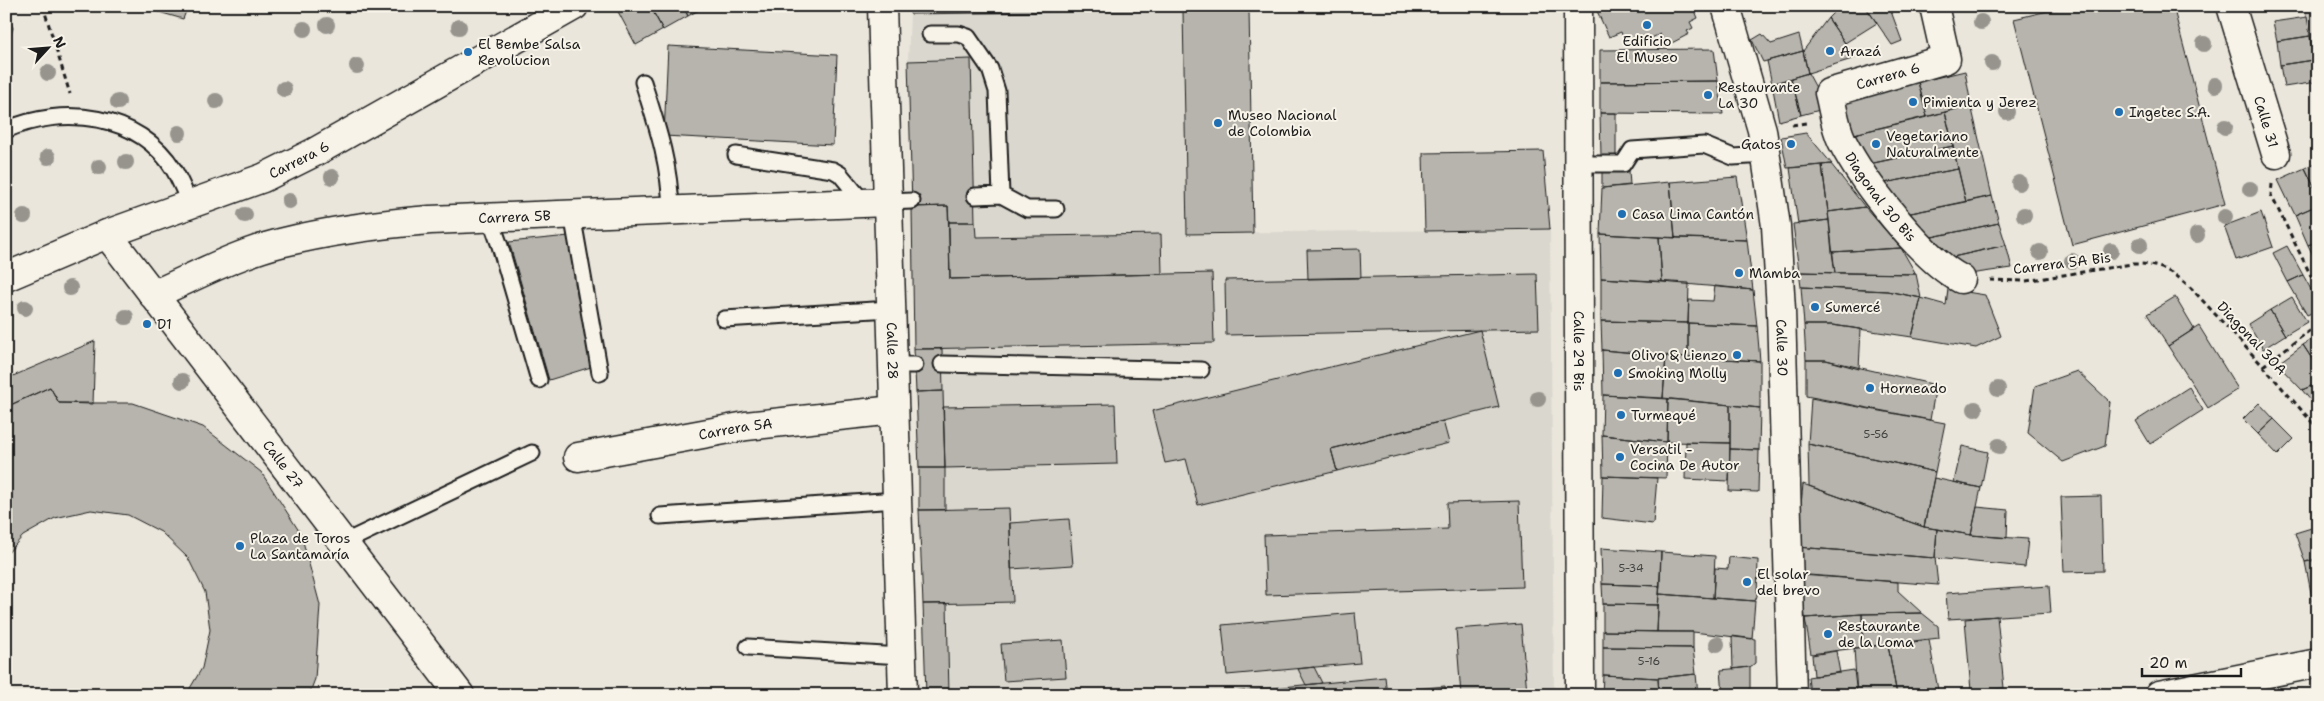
<svg xmlns="http://www.w3.org/2000/svg" width="2324" height="701" font-family="'Shantell Sans',sans-serif">
  <rect width="100%" height="100%" fill="#eae6dc"/>
  <filter id="ink" filterUnits="userSpaceOnUse"><feTurbulence type="fractalNoise" baseFrequency=".02" numOctaves="2"/><feDisplacementMap in="SourceGraphic" scale="10" xChannelSelector="R" yChannelSelector="G"/><feConvolveMatrix kernelMatrix="1 2 1 2 8 2 1 2 1" color-interpolation-filters="sRGB"/></filter>
  <g filter="url(#ink)">
    <path fill="#dad7ce" d="M1183 10 1187 233 1550 229 1554 695H926L914 349 908 61 910 14Z"/>
    <path fill="#ccc8c0" stroke="#74726e" d="M2305 6H2318V76L2316 77Z"/>
    <path fill="#b6b4ac" stroke="#1c1c1c" d="M138 6H188L183 19Z
      M615 6H650L663 30 636 45Z
      M650 6H683L688 16 663 30Z
      M683 6H706L688 16Z
      M910 6H1468L1249 9 1253 233 1187 234 1183 10 910 14Z
      M1608 6H1693L1698 18 1690 22 1693 28 1687 31 1689 34 1666 46 1660 34 1643 42 1640 36 1625 43 1621 32 1609 37 1597 11Z
      M1840 6H1865L1877 23 1845 43 1828 18Z
      M1865 6H1889L1902 41 1892 45Z
      M2069 6H2173L2225 204 2072 245 2014 19Z
      M6 13 13 28 6 50Z
      M2307 17 2310 36 2277 41 2273 22Z
      M1828 18 1855 58 1808 73 1803 51Z
      M1762 34 1771 44 1799 35 1803 51 1763 62 1752 40Z
      M2310 36 2313 60 2280 65 2277 41Z
      M668 46 837 55 833 145 664 136Z
      M1714 49 1718 81 1600 82V50Z
      M1803 51 1808 73 1772 84 1767 61Z
      M971 59 975 222H949L948 206 912 207 908 61Z
      M2313 60 2317 82 2284 87 2280 65Z
      M1965 71 1971 105 1927 117 1918 82Z
      M1808 73 1827 108 1801 115 1791 78Z
      M1791 78 1801 115 1779 121 1772 84Z
      M1718 81 1723 114 1600 113V82Z
      M1918 82 1927 117 1850 135 1841 101Z
      M1971 105 1992 196 1966 202 1945 112Z
      M1945 112 1953 146 1869 164 1850 135Z
      M1600 113H1616V156H1601Z
      M1806 133 1832 164 1787 168 1781 137Z
      M2318 136V156L2310 139Z
      M1953 146 1958 169 1884 183 1869 164Z
      M1543 151 1550 229 1425 231 1423 153Z
      M2318 161V195L2305 168Z
      M1831 164 1865 207 1828 212 1822 165Z
      M1822 165 1829 220 1798 224 1790 168Z
      M2305 168 2318 195V205L2295 215 2278 180Z
      M1958 169 1966 202 1906 214 1884 183Z
      M1629 171 1630 185 1602 188V172Z
      M1737 177 1747 240 1675 238 1670 182Z
      M1670 182 1675 238 1600 234 1602 188Z
      M1992 196 1999 223 1927 238 1906 214Z
      M2318 205V241L2308 245 2295 215Z
      M948 206 950 279 1212 273 1214 343 914 349 912 207Z
      M1865 207 1901 248 1832 252 1828 212Z
      M2261 212 2273 247 2236 260 2224 226Z
      M1829 220 1835 273 1799 272 1793 224Z
      M949 222H975L976 237 1161 234 1162 274 950 279Z
      M1999 223 2006 245 1944 259 1927 238Z
      M1600 234 1659 237 1662 282 1601 278Z
      M569 236 591 367 549 380 509 242Z
      M1659 237 1747 240 1753 290 1662 282Z
      M2318 241V265L2308 245Z
      M2006 245 2012 268 1962 275 1944 259Z
      M2287 246 2303 275 2288 282 2273 253Z
      M1901 248 1916 274 1835 273 1832 252Z
      M1360 249 1361 278 1308 279 1307 250Z
      M1799 272 1916 274 1921 298 1887 291 1801 287Z
      M1537 274 1539 329 1226 335 1225 280Z
      M2303 275 2318 302V310L2307 315 2288 282Z
      M1601 278 1689 283 1688 323 1601 321Z
      M1715 286 1753 290 1757 326 1688 323 1689 300 1713 301Z
      M1801 287 1887 291 1921 298 1912 337 1832 325H1804Z
      M1948 289 1985 295 2001 336 1976 348 1912 337 1921 298 1946 305Z
      M2175 297 2194 329 2168 346 2147 314Z
      M2292 297 2307 322 2285 335 2270 310Z
      M2270 310 2285 335 2263 349 2248 324Z
      M1601 321 1688 323V357L1602 350Z
      M1688 323 1757 326 1760 361 1688 357Z
      M1804 325H1832L1861 329 1859 369 1826 360H1806Z
      M2199 326 2238 389 2208 408 2168 346Z
      M1480 330 1499 407 1331 449 1337 471 1198 505 1186 459 1165 463 1152 411Z
      M2318 335V368L2303 345Z
      M95 341 93 404 59 403 50 387 6 407V379Z
      M2303 345 2318 368V383L2302 390 2277 364Z
      M914 349H942L943 391 916 392Z
      M1602 350 1666 356 1663 398 1603 395Z
      M1666 356 1760 361V408L1663 398Z
      M1806 360H1826L1936 385 1930 420 1806 396Z
      M2077 371 2110 402 2105 446 2063 462 2028 433 2035 386Z
      M2318 383V409L2302 390Z
      M50 387 59 403H133L203 427 261 472 301 534 320 605 315 679 309 695H186L202 668 210 630 205 592 188 558 161 532 128 515 91 510 55 518 23 536 6 555V407Z
      M2189 387 2203 410 2150 444 2136 421Z
      M943 391 945 468H919L916 392Z
      M1603 395 1668 399 1667 442 1602 435Z
      M1811 398 1945 423 1935 472 1808 444Z
      M1668 399 1730 405V443L1667 442Z
      M2259 403 2274 419 2258 434 2243 419Z
      M1115 404 1117 464 945 468 943 407Z
      M1730 405 1760 408 1759 450 1730 449Z
      M2274 419 2294 439 2278 455 2258 434Z
      M1443 421 1449 443 1337 471 1331 449Z
      M1602 435 1667 442 1666 478 1603 476Z
      M1686 442 1730 443 1729 481 1685 479Z
      M1808 444 1935 472 1924 527 1809 486Z
      M1962 446 1988 452 1981 488 1954 482Z
      M1730 449 1759 450 1758 492 1729 491Z
      M919 468H945V510H919Z
      M1603 476 1657 478 1653 524 1602 518Z
      M1934 478 1981 488 1971 535 1924 527Z
      M1803 484 1924 527 1937 529 1935 558 1797 547Z
      M2101 496 2103 571 2064 572 2061 497Z
      M1519 501 1522 587 1266 595 1264 535 1448 529 1447 503Z
      M1977 507 2008 510 2007 538 1971 535Z
      M1009 508 1013 602 923 604 919 510Z
      M1069 519 1073 565 1011 569 1010 523Z
      M2318 526V558L2305 562 2295 533Z
      M1937 529 1971 535 2028 539 2025 567 1935 558Z
      M1797 547 1935 558 1938 585 1796 574Z
      M1601 548 1661 552 1660 586 1602 584Z
      M1661 552 1715 556 1713 598 1659 594Z
      M1729 557 1758 560 1757 596 1755 601 1713 598 1715 568 1728 569Z
      M2318 560V607L2314 608 2305 562Z
      M1801 575 1898 582V591L1922 613 1862 614 1805 618Z
      M1602 584 1660 586 1658 605 1603 604Z
      M2049 586 2051 613 1948 619 1946 593Z
      M1659 594 1755 601 1752 639 1693 632H1657Z
      M923 604H947L949 695H926Z
      M1603 604 1658 605 1657 632 1603 631Z
      M1355 613 1360 663 1227 675 1222 625Z
      M1922 613 1938 626 1939 638 1863 647 1862 614Z
      M1862 614 1863 647 1811 654 1805 618Z
      M1997 616 2004 688 1971 691 1965 619Z
      M1521 624 1527 692 1461 695 1456 629Z
      M1603 631 1693 632V648L1603 647Z
      M1732 636 1755 639V663L1750 667 1733 669Z
      M1063 640 1066 677 1004 681 1001 644Z
      M1929 640 1938 690 1897 695 1888 645Z
      M1888 645 1897 695H1857L1854 648Z
      M1603 647 1693 648 1696 674 1658 678 1603 675Z
      M1836 651 1840 673 1814 676 1812 655Z
      M1314 667 1322 683 1306 685 1298 669Z
      M1750 667V695H1723L1721 670Z
      M1854 670 1857 695H1810L1808 677Z
      M1696 674 1698 695H1659L1658 678Z
      M1603 675 1658 678 1659 695H1602Z
      M1385 677 1387 695H1222L1221 693Z
      M1445 686 1446 695H1387V692Z"/>
    <g fill="none" stroke-linecap="round" stroke-linejoin="round">
      <defs>
        <path id="service" d="M930 34H959L968 37 990 69 997 91 1001 195
          M643 82C657 126 670 164 671 211
          M6 130C62 105 139 113 174 170 180 180 185 193 190 204
          M736 155 833 170 840 174 864 203
          M1578 164H1623L1632 150 1704 145 1733 157 1766 155
          M975 196 1001 195 1027 209H1056
          M887 202 912 201
          M572 214 600 373
          M490 218 500 246 539 380
          M724 319 891 309
          M942 364 1201 370
          M893 365H915
          M660 516 897 500
          M343 543 532 453
          M748 647 902 656"/>
        <g id="minor">
          <path id="s1" d="M882 6 903 695"/>
          <path id="s2" d="M1578 6 1580 695"/>
          <path id="s3" d="M1726 6 1762 130 1776 226 1781 310 1792 695"/>
          <path id="s4" d="M1934 6 1946 59 1829 93C1833 108 1835 127 1842 141 1862 181 1922 259 1961 279"/>
          <path id="s5" d="M2231 6 2276 154"/>
          <path id="s6" d="M107 234 460 695"/>
          <path id="s7" d="M6 277 107 234 263 178 315 152 574 6"/>
          <path id="s8" d="M153 295C194 277 236 254 280 243 329 231 379 224 430 220L887 202"/>
          <path id="s9" d="M578 457 746 426 894 410"/>
        </g>
        <path id="secondary" d="M2159 695 2318 663"/>
      </defs>
      <use href="#service" stroke="#1c1c1c" stroke-width="19"/>
      <use href="#minor" stroke="#1c1c1c" stroke-width="31"/>
      <use href="#secondary" stroke="#1c1c1c" stroke-width="31"/>
      <path stroke="#1c1c1c" stroke-width="3" stroke-dasharray="5 4" stroke-linecap="butt" d="M43 6 70 94
        M1792 125 1806 123
        M2272 184 2271 195 2318 290
        M1990 280 2026 281 2132 264C2157 263 2173 271 2191 288L2263 366 2318 429
        M2263 366 2318 324"/>
      <use href="#service" stroke="#f7f3e8" stroke-width="15"/>
      <use href="#minor" stroke="#f7f3e8" stroke-width="28"/>
      <use href="#secondary" stroke="#f7f3e8" stroke-width="28"/>
    </g>
    <g fill="#96948d">
      <circle cx="1981" cy="22" r="8"/>
      <circle cx="327" cy="25" r="8"/>
      <circle cx="459" cy="27" r="8"/>
      <circle cx="304" cy="29" r="8"/>
      <circle cx="2204" cy="44" r="8"/>
      <circle cx="1992" cy="63" r="8"/>
      <circle cx="357" cy="66" r="8"/>
      <circle cx="48" cy="73" r="8"/>
      <circle cx="2215" cy="85" r="8"/>
      <circle cx="284" cy="89" r="8"/>
      <circle cx="216" cy="101" r="8"/>
      <circle cx="118" cy="102" r="8"/>
      <circle cx="2007" cy="112" r="8"/>
      <circle cx="2225" cy="127" r="8"/>
      <circle cx="179" cy="133" r="8"/>
      <circle cx="48" cy="157" r="8"/>
      <circle cx="126" cy="162" r="8"/>
      <circle cx="99" cy="167" r="8"/>
      <circle cx="332" cy="177" r="8"/>
      <circle cx="2019" cy="183" r="8"/>
      <circle cx="2250" cy="189" r="8"/>
      <circle cx="289" cy="201" r="8"/>
      <circle cx="245" cy="215" r="8"/>
      <circle cx="2024" cy="215" r="8"/>
      <circle cx="24" cy="216" r="8"/>
      <circle cx="2225" cy="217" r="8"/>
      <circle cx="2197" cy="235" r="8"/>
      <circle cx="2140" cy="245" r="8"/>
      <circle cx="2111" cy="251" r="8"/>
      <circle cx="2040" cy="252" r="8"/>
      <circle cx="2072" cy="261" r="8"/>
      <circle cx="70" cy="288" r="8"/>
      <circle cx="25" cy="308" r="8"/>
      <circle cx="126" cy="317" r="8"/>
      <circle cx="182" cy="381" r="8"/>
      <circle cx="1998" cy="389" r="8"/>
      <circle cx="1538" cy="399" r="8"/>
      <circle cx="1975" cy="409" r="8"/>
      <circle cx="1999" cy="446" r="8"/>
      <circle cx="1717" cy="644" r="8"/>
    </g>
  </g>
  <g fill="#1f6fb2" stroke="#f7f3e8" stroke-width="2">
    <circle cx="1647" cy="25" r="5"/>
    <circle cx="1830" cy="51" r="5"/>
    <circle cx="468" cy="52" r="5"/>
    <circle cx="1708" cy="95" r="5"/>
    <circle cx="1913" cy="102" r="5"/>
    <circle cx="2119" cy="112" r="5"/>
    <circle cx="1218" cy="123" r="5"/>
    <circle cx="1791" cy="144" r="5"/>
    <circle cx="1876" cy="144" r="5"/>
    <circle cx="1622" cy="214" r="5"/>
    <circle cx="1739" cy="273" r="5"/>
    <circle cx="1815" cy="307" r="5"/>
    <circle cx="147" cy="324" r="5"/>
    <circle cx="1737" cy="355" r="5"/>
    <circle cx="1618" cy="373" r="5"/>
    <circle cx="1870" cy="388" r="5"/>
    <circle cx="1621" cy="415" r="5"/>
    <circle cx="1620" cy="457" r="5"/>
    <circle cx="240" cy="546" r="5"/>
    <circle cx="1747" cy="582" r="5"/>
    <circle cx="1828" cy="634" r="5"/>
  </g>
  <g text-anchor="middle" dominant-baseline="central" stroke-width="4" stroke-linejoin="round" paint-order="stroke">
    <g font-size="11" fill="#424240">
      <text x="1876" y="434">5-56</text>
      <text x="1631" y="568">5-34</text>
      <text x="1649" y="661">5-16</text>
    </g>
    <g font-size="14" fill="#1c1c1c" stroke="#f7f3e8" text-anchor="start">
      <text x="1647" y="41" text-anchor="middle">Edificio<tspan x="1647" dy="16">El Museo</tspan></text>
      <text x="478" y="44">El Bembe Salsa<tspan x="478" dy="16">Revolucion</tspan></text>
      <text x="1840" y="51">Arazá</text>
      <text x="1718" y="87">Restaurante<tspan x="1718" dy="16">La 30</tspan></text>
      <text x="1923" y="102">Pimienta y Jerez</text>
      <text x="2129" y="112">Ingetec S.A.</text>
      <text x="1228" y="115">Museo Nacional<tspan x="1228" dy="16">de Colombia</tspan></text>
      <text x="1886" y="136">Vegetariano<tspan x="1886" dy="16">Naturalmente</tspan></text>
      <text x="1781" y="144" text-anchor="end">Gatos</text>
      <text x="1632" y="214">Casa Lima Cantón</text>
      <text x="1749" y="273">Mamba</text>
      <text x="1825" y="307">Sumercé</text>
      <text x="157" y="324">D1</text>
      <text x="1727" y="355" text-anchor="end">Olivo &amp; Lienzo</text>
      <text x="1628" y="373">Smoking Molly</text>
      <text x="1880" y="388">Horneado</text>
      <text x="1631" y="415">Turmequé</text>
      <text x="1630" y="449">Versatil -<tspan x="1630" dy="16">Cocina De Autor</tspan></text>
      <text x="250" y="538">Plaza de Toros<tspan x="250" dy="16">La Santamaría</tspan></text>
      <text x="1757" y="574">El solar<tspan x="1757" dy="16">del brevo</tspan></text>
      <text x="1838" y="626">Restaurante<tspan x="1838" dy="16">de la Loma</tspan></text>
    </g>
    <g font-size="14" fill="#1c1c1c" stroke="#f7f3e8">
      <text transform="translate(1888 76) rotate(-16)">Carrera 6</text>
      <text stroke="none"><textPath href="#s5" startOffset="121">Calle 31</textPath></text>
      <text stroke="none"><textPath href="#s7" startOffset="316">Carrera 6</textPath></text>
      <text stroke="none"><textPath href="#s4" startOffset="294">Diagonal 30 Bis</textPath></text>
      <text stroke="none"><textPath href="#s8" startOffset="374">Carrera 5B</textPath></text>
      <text transform="translate(2062 263) rotate(-7)">Carrera 5A Bis</text>
      <text transform="translate(2252 338) rotate(47)">Diagonal 30A</text>
      <text stroke="none"><textPath href="#s3" startOffset="348">Calle 30</textPath></text>
      <text stroke="none"><textPath href="#s1" startOffset="345">Calle 28</textPath></text>
      <text stroke="none"><textPath href="#s2" startOffset="345">Calle 29 Bis</textPath></text>
      <text stroke="none"><textPath href="#s9" startOffset="160">Carrera 5A</textPath></text>
      <text stroke="none"><textPath href="#s6" startOffset="290">Calle 27</textPath></text>
    </g>
  </g>
  <rect width="2324" height="701" fill="none" stroke="#f7f3e8" stroke-width="25"/>
  <rect x="12" y="12" width="2299" height="676" fill="none" stroke="#1c1c1c" stroke-width="2" filter="url(#ink)"/>
  <g transform="translate(48 48) rotate(64)" stroke="#f7f3e8" stroke-width="4" paint-order="stroke">
  <path d="M0-4L9 19L0 12L-9 19Z" fill="#1c1c1c"/>
  <text y="-8" font-size="14" font-weight="bold" text-anchor="middle" fill="#1c1c1c">N</text>
  </g>
  <path d="M2142 668v8h99v-8" fill="none" stroke="#1c1c1c" stroke-width="2.5"/>
  <text x="2149" y="668" font-size="15" fill="#1c1c1c" stroke="#f7f3e8" stroke-width="4" paint-order="stroke">20 m</text>
</svg>
